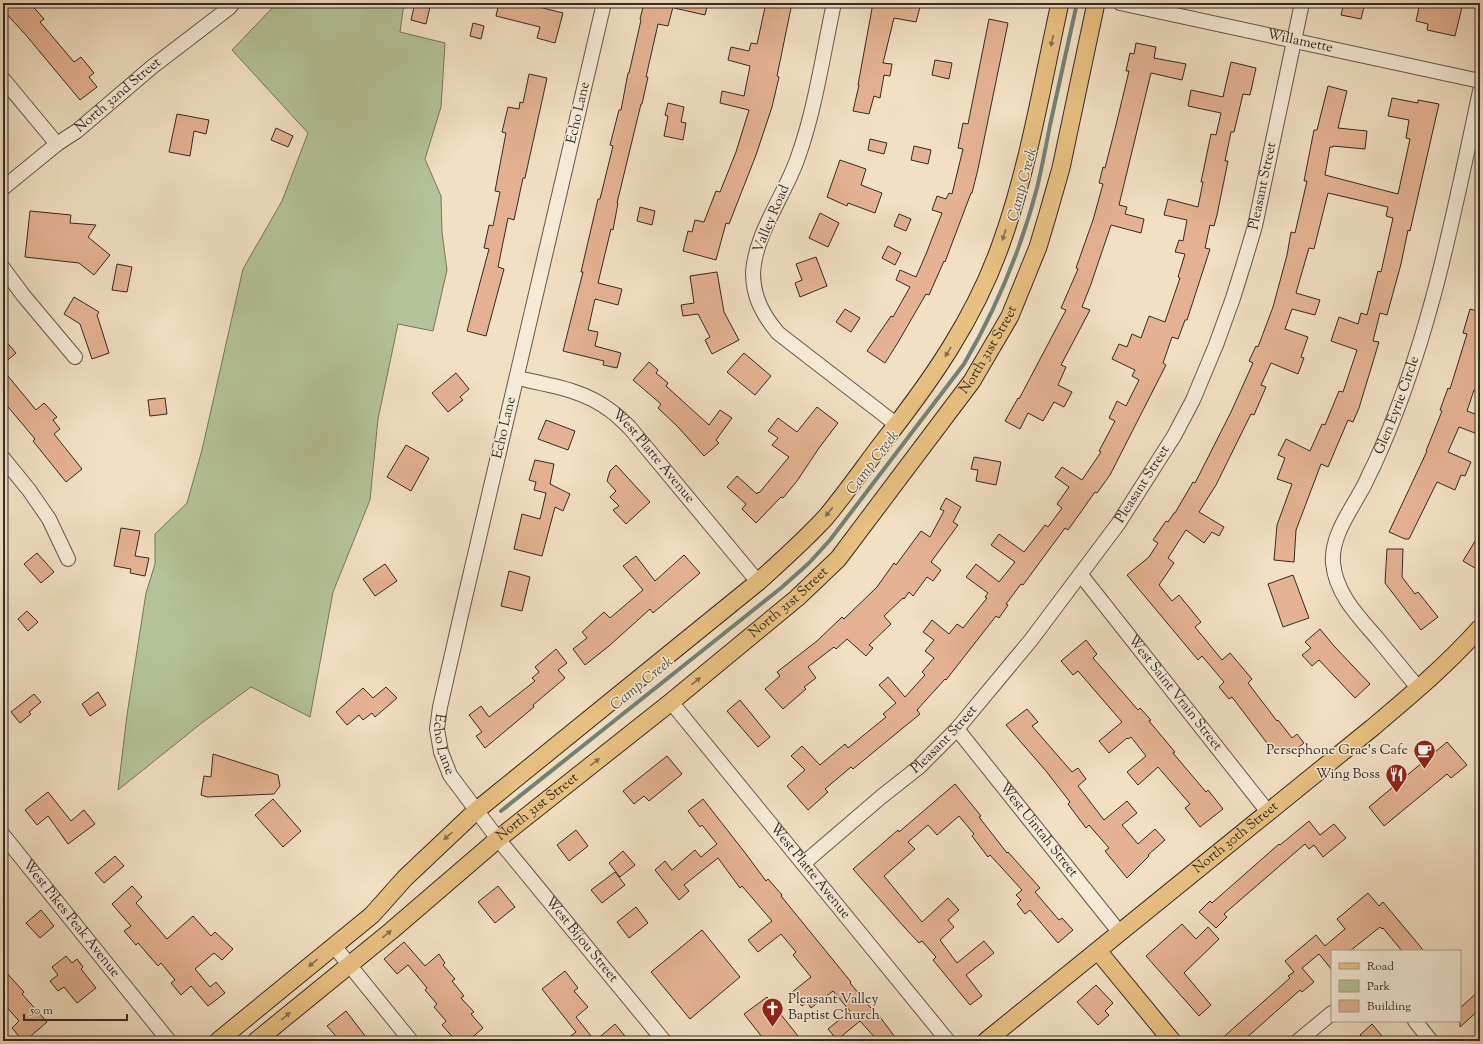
<svg xmlns="http://www.w3.org/2000/svg" width="1483" height="1044" font-family="'Sorts Mill Goudy',serif">
  <rect width="100%" height="100%" fill="#f1e0c2"/>
  <filter id="stains"><feTurbulence type="fractalNoise" baseFrequency=".005" numOctaves="4"/><feColorMatrix values="0 0 0 0 .2 0 0 0 0 .09 0 0 0 0 .02 0 0 0 .5 -.17"/></filter>
  <radialGradient id="worn" r=".72"><stop offset=".6" stop-color="#630" stop-opacity="0"/><stop offset="1" stop-color="#630" stop-opacity=".3"/></radialGradient>
  <path fill="#b4c397" stroke="#76765e" d="M277 3H404L400 32 445 43 441 107 425 159 441 196 442 232 447 270 433 331 398 324 378 419 370 500 333 592 310 717 251 687 203 722 118 790 127 715 146 593 155 564V534L187 503 202 450 243 269 282 201 308 133 232 50Z"/>
  <g fill="none" stroke-linecap="round" stroke-linejoin="round">
    <path stroke="#738277" stroke-width="4" d="M501 811 781 588 809 563 830 540 964 364C996 309 1021 249 1037 188 1042 167 1046 146 1050 125 1059 84 1068 44 1077 3"/>
  </g>
  <path fill="#e4b292" stroke="#372a24" d="M3 3H30L44 19 40 22 74 62 81 57 94 73 89 77 97 87 80 100 25 34 3 10Z
    M415 3H431L426 24 411 20Z
    M499 3H523L563 13 555 43 537 38 540 27 496 16Z
    M644 3H674L668 26 658 24 646 77H648L642 104H641L617 203H618L613 230 611 229 598 283 622 289 618 305 595 299 588 330 598 332 595 346 621 353 617 368 603 365 604 361 563 351 583 272H581L598 199H600L613 146 610 145 619 110H621L628 73H629L641 20 640 19Z
    M674 3H708L705 15 674 8Z
    M766 3H792L777 76 779 77 772 107 756 155 729 224 726 223 716 260 683 251 688 231 692 232 695 220 704 222 716 191 720 192 736 152 749 110 720 103 722 91 744 96 750 66 728 60 731 47 749 51 751 43 757 44Z
    M873 3H903L920 7 916 22 894 18 883 63 892 64 890 76 884 75 880 98 874 96 869 114 853 111 859 85H858Z
    M1344 3H1365L1361 19 1341 15Z
    M1420 3H1444L1462 7 1455 36 1427 30 1428 24 1416 21Z
    M989 19 1008 23 978 169 972 193H971L945 262 944 261 929 295 926 294 897 344 885 363 867 351 891 316 893 317 910 287 896 280 900 270 916 277 926 254 942 213 932 210 937 196 946 199 949 193 952 194 963 149 958 148 963 123 968 124Z
    M473 23 484 26 481 39 470 36Z
    M1136 43 1156 47 1154 58 1186 64 1182 80 1151 73 1119 205 1127 207 1125 214 1144 219 1141 233 1111 225 1091 284 1082 307 1090 310 1061 365 1066 367 1058 385 1072 392 1064 407 1054 402 1043 421 1028 413 1020 429 1005 421 1018 398 1019 399 1066 310 1061 308 1078 269 1076 268 1093 220 1103 184 1099 183 1103 167 1105 168 1116 125 1129 71H1126L1130 53 1134 54Z
    M935 60 952 63 949 79 932 75Z
    M1231 62 1256 68 1250 95 1243 94 1234 132H1231L1225 161H1228L1217 215 1214 226 1210 225 1205 248 1210 249 1187 320H1185L1178 339 1172 337 1163 363 1166 365 1110 475 1097 493 1095 492 1068 530 1065 528 1023 585 1021 584 1006 604 1008 605 999 618 996 616 946 680 945 679 917 710 920 714 853 769 851 767 825 789 828 792 808 810 787 786 805 770 791 756 802 746 820 765 845 744 848 748 886 717 883 714 896 703 879 685 888 677 905 697 925 675 922 672 934 658 925 651 934 640 923 632 932 620 949 634 957 624 963 628 987 598 985 597 988 593 966 577 976 564 999 582 1015 562 991 545 999 534 1024 552 1045 525 1048 527 1062 508 1057 504 1069 487 1055 477 1062 467 1082 480 1101 452 1099 451 1115 421 1109 418 1117 401 1126 406 1139 380 1132 376 1135 370 1112 359 1119 344 1127 347 1132 334 1141 338 1149 316 1165 322 1180 278 1178 277 1185 254 1175 252 1179 240 1183 241 1187 220 1164 215 1168 199 1198 207 1203 182H1201L1211 134 1216 135 1221 113 1188 106 1191 90 1223 97Z
    M529 74 547 78 525 178H523L514 220 508 218 498 267 504 269 486 336 467 331 489 249 484 248 489 225 493 226 500 192 495 191 506 133 502 132 508 107 519 109 520 102 523 103Z
    M1328 86 1347 91 1338 128 1367 131 1365 149 1333 146V147H1330L1325 175 1398 194 1410 139 1406 138 1409 120 1388 116 1392 98 1418 103V100L1439 104 1410 231 1408 230 1401 264 1387 315 1380 313 1373 341 1379 342 1359 408 1353 422 1348 420 1328 467 1321 464 1296 530 1294 562 1274 560 1277 525 1292 484 1277 479 1285 458 1278 455 1286 439 1310 451 1322 424 1325 425 1339 391 1343 392 1357 350 1331 341 1339 317 1358 324 1361 313 1367 315 1378 271 1381 272 1393 218 1386 216 1388 207 1328 193 1314 249 1309 248 1296 293 1320 300 1315 315 1292 309 1285 329 1308 337 1301 357 1304 358 1298 374 1271 363 1261 385 1266 387 1254 415 1251 414 1216 485 1199 512 1224 527 1219 536 1212 532 1204 543 1186 530 1168 558 1174 563 1159 585 1172 601 1179 595 1201 622 1195 627 1222 660 1230 653 1252 679 1248 683 1277 721 1278 720 1292 738 1297 734 1304 743 1290 754 1285 748 1276 755 1232 697 1229 699 1219 687 1224 682 1202 656 1198 660 1127 575 1149 557 1158 543 1153 540 1166 521 1168 522 1174 513H1175L1193 482 1195 483 1231 412 1253 363 1249 361 1256 346 1258 347 1273 307 1287 255 1291 232 1295 233 1307 181H1304L1314 130H1317Z
    M668 103 684 107 681 122 686 123 683 140 664 136 668 116 665 115Z
    M177 114 209 120 206 134 194 131 190 156 169 152Z
    M276 128 293 136 288 147 271 140Z
    M870 139 887 143 884 154 868 150Z
    M914 146 931 150 928 164 911 160Z
    M840 160 866 169 861 185 882 193 875 213 848 203 847 206 827 197Z
    M640 207 655 211 652 225 637 221Z
    M30 211 71 215 70 223 96 225 88 237 110 255 94 275 79 263 25 257Z
    M820 213 839 223 828 247 809 238Z
    M899 214 911 219 906 231 894 226Z
    M888 246 901 253 895 265 882 258Z
    M816 257 827 286 800 297 795 283 802 280 796 264Z
    M117 264 132 267 127 292 112 290Z
    M717 272 724 312 739 340 712 354 705 340 710 337 698 314 683 316 681 305 694 303 690 276Z
    M74 297 99 312 97 315 109 353 92 359 80 324 64 314Z
    M845 309 860 318 851 332 836 322Z
    M1470 309 1480 312V338L1475 354 1480 355V361L1475 377 1480 380 1477 390H1474L1467 411 1480 416V420L1475 433 1459 427 1448 452 1471 462 1465 476 1461 475 1455 490 1437 482 1409 539H1405L1389 532 1427 451H1426L1442 411 1440 410 1448 388 1450 389 1467 334 1463 333Z
    M3 338 16 353 3 364Z
    M744 353 771 376 755 395 727 372Z
    M649 362 658 370 656 373 668 383 666 386 709 425 720 410 732 418 716 440 719 443 704 456 678 427 658 408 661 404 633 380Z
    M3 370 36 410 44 403 57 417 53 420 60 429 54 434 82 469 66 482 33 441 35 439 3 401Z
    M456 373 469 389 460 397 463 400 448 412 432 393Z
    M165 398 167 414 150 416 148 400Z
    M817 407 838 423 819 448 797 481 783 498 781 497 756 523 742 509 746 504 727 487 737 476 757 494 758 492 759 493 789 457 772 445 778 438 768 431 778 418 797 432Z
    M546 420 575 431 568 450 538 439Z
    M406 445 429 458 411 491 387 477Z
    M974 457 1001 462 996 485 976 481 978 470 971 469Z
    M535 460 554 464 550 484 570 494 563 511 555 507 542 556 514 549 522 514 540 519 546 493 534 490 536 482 529 480Z
    M616 465 650 502 626 524 613 510 619 506 610 497 616 491 607 481 610 471Z
    M946 498 961 507 953 522 958 525 931 562 941 570 933 581 927 577 913 596 909 592 904 599 903 598 884 616 891 624 869 645 873 648 866 656 847 639 836 649 834 647 808 667 816 678 804 687 806 689 783 709 765 689 780 676 777 672 817 641 842 617 844 619 877 587 894 563 896 565 921 531 930 537 944 511 940 509Z
    M121 528 140 531 135 556 149 558 145 576 130 573 131 569 114 566Z
    M1480 533V571L1463 561Z
    M1387 549H1403L1402 577 1415 594 1418 592 1438 617 1421 630 1385 583Z
    M37 553 54 572 41 583 24 564Z
    M684 555 700 573 653 613 650 609 609 646 585 665 573 649 587 638 582 632 604 612 610 618 643 590 623 566 636 556 655 581Z
    M385 564 397 581 375 596 363 579Z
    M509 571 530 577 522 611 501 606Z
    M1293 575 1309 618 1283 627 1268 584Z
    M27 611 38 622 28 631 18 619Z
    M1320 629 1334 646 1370 684 1355 698 1319 660 1312 666 1302 655 1311 648 1305 642Z
    M1086 640 1097 654 1093 658 1138 710 1140 708 1151 720 1149 721 1175 752 1173 753 1206 792 1208 790 1223 809 1200 827 1185 808 1190 804 1158 767 1138 785 1127 772 1146 756 1131 737 1128 739 1127 738 1109 753 1099 741 1122 722 1078 671 1073 675 1061 661Z
    M556 649 567 663 558 670 565 678 533 705 534 707 485 748 476 736 482 732 469 715 481 706 489 717 535 681 532 678 539 672 535 667Z
    M386 687 397 698 375 717 372 713 363 720 359 715 347 725 336 712 363 688 373 698Z
    M98 692 106 705 90 716 82 704Z
    M34 694 41 702 29 712 31 714 20 723 11 712Z
    M740 700 770 737 758 747 727 711Z
    M1027 709 1038 722 1032 726 1072 772 1078 768 1086 779 1078 786 1104 820 1127 801 1137 813 1122 825 1138 844 1155 829 1165 840 1148 855 1149 856 1127 878 1105 851 1109 848 1089 825 1086 828 1068 804 1070 802 1046 771 1006 725Z
    M1447 742 1467 765 1451 778 1447 774 1384 826 1369 807Z
    M213 754 278 775 280 786 274 794 207 797 201 795 204 776 211 777Z
    M667 756 682 774 649 801 644 796 634 804 623 791Z
    M955 784 981 816 979 817 1007 853 1008 852 1040 888 1035 892 1059 920 1062 918 1073 930 1058 943 1030 910 1025 914 1017 904 1021 900 1016 895 1022 890 990 855 988 857 972 836 974 834 959 816 937 835 928 825 908 842 915 849 884 876 922 922 948 898 959 910 948 920 954 927 940 940 957 963 984 941 994 953 966 975 982 996 970 1005 933 960 936 957 922 941 919 943 905 928 853 869 898 830 899 832Z
    M48 792 71 821 84 810 95 824 68 844 48 816 37 825 25 810Z
    M273 799 301 831 283 847 255 815Z
    M703 799 746 854 766 881 768 879 782 895 781 896 851 982 850 983 876 1014 877 1013 898 1041H878L860 1021 837 1040 828 1029 850 1011 833 991 811 1008 807 1002 802 1006 791 993 811 977 793 955 796 952 781 934 758 952 748 940 772 921 742 886 740 888 718 858 684 885 689 891 679 900 655 870 665 861 672 870 695 850 701 857 717 844 702 825 700 827 688 811Z
    M1309 821 1320 835 1334 824 1346 838 1323 857 1314 845 1309 849 1305 844 1224 914 1227 917 1216 928 1199 912 1210 901 1212 903 1279 844 1280 845Z
    M576 830 588 846 569 861 557 845Z
    M623 851 635 865 620 877 609 863Z
    M115 856 124 866 104 883 95 873Z
    M615 872 625 885 602 903 591 890Z
    M132 886 142 897 136 903 167 939 193 916 211 936 215 932 233 949 222 960 214 953 195 969 210 987 216 982 225 993 208 1006 191 986 181 995 171 983 175 980 161 963 158 966 138 943 136 945 124 931 131 926 112 904Z
    M498 886 515 907 495 923 478 902Z
    M1368 893 1379 906 1383 902 1424 951H1402L1383 928 1382 929 1380 927 1350 951H1332V970L1319 954 1302 968 1314 982 1302 992 1300 990 1243 1041H1219L1290 978 1288 976 1294 972 1285 961 1316 935 1325 946 1345 929 1337 919Z
    M636 907 648 923 629 938 617 922Z
    M41 910 54 926 40 938 26 923Z
    M1182 924 1196 939 1208 927 1219 939 1184 973 1211 1005 1199 1016 1146 956Z
    M702 930 740 977 690 1019 651 972Z
    M404 942 425 966 439 954 445 963 443 965 455 979 452 981 464 996 461 998 474 1012 471 1014 483 1028 468 1041H456L442 1025 446 1021 434 1007 437 1004 425 990 427 988 408 965 397 974 384 959Z
    M66 956 72 963 77 959 83 967 81 969 96 988 77 1003 64 987 58 991 50 981 58 975 52 967Z
    M3 969 24 992 22 994 47 1022 25 1041H23L12 1028 19 1021 3 1003Z
    M565 971 578 988 574 991 588 1007 576 1017 595 1041 615 1024 629 1041H564L576 1032 542 989Z
    M1096 985 1113 1003 1105 1011 1109 1015 1098 1025 1077 1002Z
    M1480 990V1009L1460 1027V1008Z
    M767 997 802 1041H765L744 1014Z
    M346 1011 369 1041H340L327 1026Z
    M1372 1024 1386 1041H1365L1360 1035Z"/>
  <g fill="none" stroke-linecap="round" stroke-linejoin="round">
    <defs>
      <g id="minor">
        <path id="s1" d="M604 3 463 606 440 707 437 729 441 752 450 775 498 839 664 1041"/>
        <path d="M834 3C823 54 815 111 797 160 784 196 755 234 753 273 753 297 763 315 778 333L897 425"/>
        <path id="s2" d="M1120 3 1480 81"/>
        <path d="M3 79 57 144"/>
        <path id="s3" d="M3 188 57 144 77 131 152 67 229 8 233 3"/>
        <path d="M3 268 23 295 75 357"/>
        <path id="s4" d="M517 378C550 385 584 390 611 411 618 416 624 422 630 428L758 582"/>
        <path d="M3 458 29 490 49 519 68 559"/>
        <path id="s5" d="M1081 575 1268 812"/>
        <path id="s6" d="M1419 689C1405 672 1391 655 1377 638 1358 616 1336 594 1333 563 1331 537 1349 513 1361 491 1366 483 1369 474 1374 465 1429 345 1453 218 1480 91"/>
        <path id="s7" d="M671 702 948 1041"/>
        <path id="s8" d="M957 729 1120 933"/>
        <path id="s9" d="M3 835 169 1041"/>
        <path id="s10" d="M804 863 881 797 919 767 957 729 1031 640 1118 524 1174 436 1193 400 1216 345 1233 298 1244 263 1255 226 1302 3"/>
        <path d="M334 946 411 1041"/>
        <path d="M1415 1021 1431 1041"/>
        <path d="M1298 1041 1332 1013"/>
      </g>
      <g id="major">
        <path d="M1098 951 1172 1041"/>
        <path d="M218 1041 372 915 405 878 477 810 758 582C781 561 805 540 826 517 846 493 864 467 883 442 931 381 975 318 1001 244 1029 166 1042 84 1060 3"/>
        <path id="s11" d="M256 1041 391 931 498 839 671 702 797 598 838 559 972 381 1010 316 1038 247 1047 217 1061 168 1096 3"/>
        <path id="s12" d="M986 1041 1372 728C1410 696 1447 665 1480 628"/>
      </g>
    </defs>
    <use href="#minor" stroke="#66584c" stroke-width="16"/>
    <use href="#major" stroke="#372a24" stroke-width="19"/>
    <use href="#minor" stroke="#f6ebd7" stroke-width="14"/>
    <use href="#major" stroke="#e8c081" stroke-width="17"/>
  </g>
  <defs><path id="oneway-solid" d="M-6-.8H1V-3.2L6.5 0L1 3.2V.8H-6Z"/></defs>
  <g fill="#876e4e">
    <use href="#oneway-solid" transform="translate(1052 41) rotate(102)"/>
    <use href="#oneway-solid" transform="translate(1004 235) rotate(108)"/>
    <use href="#oneway-solid" transform="translate(948 352) rotate(122)"/>
    <use href="#oneway-solid" transform="translate(829 512) rotate(129)"/>
    <use href="#oneway-solid" transform="translate(696 681) rotate(-39)"/>
    <use href="#oneway-solid" transform="translate(595 762) rotate(-38)"/>
    <use href="#oneway-solid" transform="translate(448 836) rotate(138)"/>
    <use href="#oneway-solid" transform="translate(387 934) rotate(-39)"/>
    <use href="#oneway-solid" transform="translate(313 963) rotate(141)"/>
    <use href="#oneway-solid" transform="translate(286 1016) rotate(-40)"/>
  </g>
  <defs>
    <symbol id="cafe-pin" viewBox="-11 -11 22 30"><path d="M0 17L-7.5 6A9.5 9.5 0 1 1 7.5 6Z" fill="#8f2418" stroke="#f6ebd7"/><path d="M-5.5-4.5H6V0H3Q3 3.5 0 3.5H-2.5Q-5.5 3.5-5.5 0ZM3-3.2v2h1.7v-2ZM-6 4.5H4V6H-6Z" fill="#fff"/></symbol>
    <symbol id="restaurant-pin" viewBox="-11 -11 22 30"><path d="M0 17L-7.5 6A9.5 9.5 0 1 1 7.5 6Z" fill="#8f2418" stroke="#f6ebd7"/><path d="M-5-6h1v4h1v-4h1v4h1v-4h1v5L-1.5 .5V6h-2V.5L-5-1ZM5-6V6H3V1.5H1.5Q1.5-4 5-6Z" fill="#fff"/></symbol>
    <symbol id="church-pin" viewBox="-11 -11 22 30"><path d="M0 17L-7.5 6A9.5 9.5 0 1 1 7.5 6Z" fill="#8f2418" stroke="#f6ebd7"/><path d="M-1.2-6h2.4v3.5h3.3v2.4h-3.3V6h-2.4V-.1h-3.3v-2.4h3.3Z" fill="#fff"/></symbol>
  </defs>
  <g fill-rule="evenodd">
    <use href="#cafe-pin" x="1412" y="738" width="25" height="34"/>
    <use href="#restaurant-pin" x="1384" y="762" width="25" height="34"/>
    <use href="#church-pin" x="760" y="996" width="25" height="34"/>
  </g>
  <g text-anchor="middle" dominant-baseline="central" stroke-width="3" stroke-linejoin="round" paint-order="stroke">
    <g font-size="14" fill="#372a24" stroke="#f6ebd7">
      <text stroke="none"><textPath href="#s2" startOffset="184">Willamette</textPath></text>
      <text stroke="none"><textPath href="#s3" startOffset="148">North 32nd Street</textPath></text>
      <text transform="translate(579 113) rotate(-77)">Echo Lane</text>
      <text stroke="none"><textPath href="#s10" startOffset="835">Pleasant Street</textPath></text>
      <text transform="translate(772 219) rotate(-67)">Valley Road</text>
      <text stroke="none"><textPath href="#s11" startOffset="1014">North 31st Street</textPath></text>
      <text stroke="none"><textPath href="#s6" startOffset="326">Glen Eyrie Circle</textPath></text>
      <text transform="translate(505 428) rotate(-77)">Echo Lane</text>
      <text stroke="none"><textPath href="#s4" startOffset="163">West Platte Avenue</textPath></text>
      <text stroke="none"><textPath href="#s10" startOffset="511">Pleasant Street</textPath></text>
      <text stroke="none"><textPath href="#s11" startOffset="690">North 31st Street</textPath></text>
      <text stroke="none"><textPath href="#s5" startOffset="151">West Saint Vrain Street</textPath></text>
      <text stroke="none"><textPath href="#s10" startOffset="187">Pleasant Street</textPath></text>
      <text stroke="none"><textPath href="#s1" startOffset="761">Echo Lane</textPath></text>
      <text stroke="none"><textPath href="#s11" startOffset="366">North 31st Street</textPath></text>
      <text stroke="none"><textPath href="#s8" startOffset="130">West Uintah Street</textPath></text>
      <text stroke="none"><textPath href="#s12" startOffset="322">North 30th Street</textPath></text>
      <text stroke="none"><textPath href="#s7" startOffset="219">West Platte Avenue</textPath></text>
      <text stroke="none"><textPath href="#s9" startOffset="108">West Pikes Peak Avenue</textPath></text>
      <text stroke="none"><textPath href="#s1" startOffset="1004">West Bijou Street</textPath></text>
    </g>
    <g font-size="14" fill="#372a24" stroke="#f6ebd7" text-anchor="end">
      <text x="1408" y="751">Persephone Grae's Cafe</text>
      <text x="1380" y="775">Wing Boss</text>
      <text x="788" y="1000" text-anchor="start">Pleasant Valley<tspan x="788" dy="16">Baptist Church</tspan></text>
    </g>
    <g font-size="15" font-style="italic" fill="#504f47" stroke="#f6ebd7">
      <text transform="translate(1023 185) rotate(-75)">Camp Creek</text>
      <text transform="translate(873 463) rotate(-53)">Camp Creek</text>
      <text transform="translate(642 684) rotate(-39)">Camp Creek</text>
    </g>
  </g>
  <rect width="1483" height="1044" fill="none" stroke="#f1e0c2" stroke-width="16"/>
  <rect x="4" y="4" width="1475" height="1036" fill="none" stroke="#372a24" stroke-width="2"/>
  <rect x="8" y="8" width="1467" height="1028" fill="none" stroke="#372a24"/>
  <rect x="1331" y="950" width="130" height="72" fill="#f6ebd7" stroke="#aa9e8f"/>
  <rect x="1339" y="963" width="20" height="6" fill="#e8c081" stroke="#aa9e8f"/>
  <text x="1367" y="970" font-size="12" fill="#372a24">Road</text>
  <rect x="1339" y="980" width="20" height="12" fill="#b4c397" stroke="#aa9e8f"/>
  <text x="1367" y="990" font-size="12" fill="#372a24">Park</text>
  <rect x="1339" y="1000" width="20" height="12" fill="#e4b292" stroke="#aa9e8f"/>
  <text x="1367" y="1010" font-size="12" fill="#372a24">Building</text>
  <path d="M24 1014v6h103v-6" fill="none" stroke="#372a24" stroke-width="2"/>
  <text x="30" y="1014" font-size="12" fill="#372a24" stroke="#f6ebd7" stroke-width="3" paint-order="stroke">50 m</text>
  <rect width="100%" height="100%" filter="url(#stains)"/>
  <rect width="100%" height="100%" fill="url(#worn)"/>
</svg>
